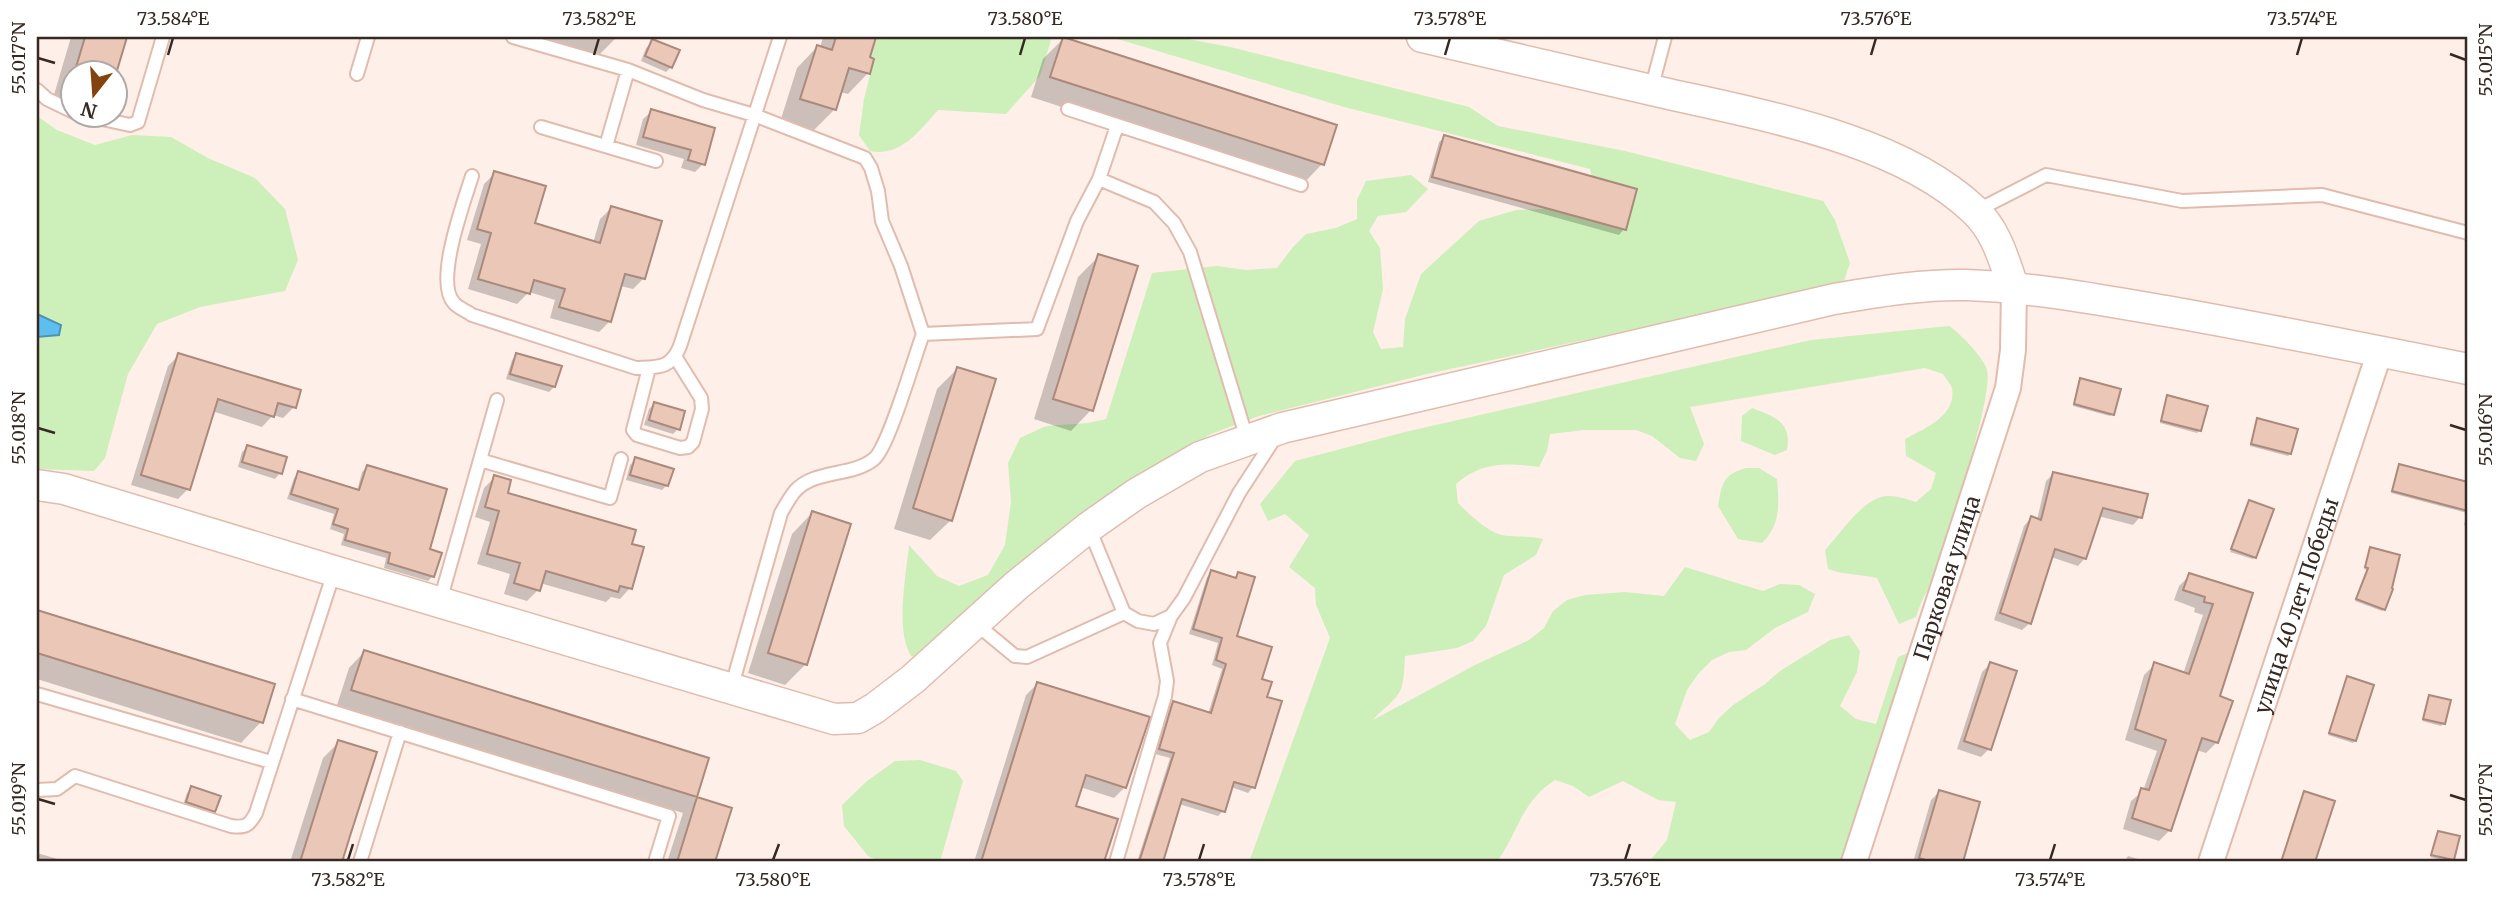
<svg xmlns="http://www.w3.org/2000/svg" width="2505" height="899" font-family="Merriweather,serif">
  <rect width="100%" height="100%" fill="#ffefe9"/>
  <path fill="#cdefba" d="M876 37H1052L1040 76 1006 114 938 110C919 131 901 157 870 151L859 135 864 99 874 59 870 57Z
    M1111 37H1177L1230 47 1469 107 1498 126 1625 151 1823 201 1835 220 1850 263 1844 281 1687 318 1427 374 1259 416 1211 434 1134 479 919 658 911 656C895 630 906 576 909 545L937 576 959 586 988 575 1005 545 1011 502 1008 463 1020 438 1046 426 1088 423 1106 419 1152 273 1217 266 1246 270 1277 268 1293 247 1306 234 1336 228 1357 219V200L1366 181 1411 175 1428 189 1406 212 1378 216 1369 231 1380 248 1383 289 1373 332 1381 349 1403 347 1405 319 1421 274 1479 221 1516 210 1568 208 1594 187 1590 169 1344 107Z
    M37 116 57 130 95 145 132 135 171 137 208 158 255 178 285 209 298 260 285 291 200 307 157 324 128 374 105 458 94 471 37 469V337L59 335 61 324 37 314Z
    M1949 326C1960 333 1984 358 1987 370 1994 394 1948 537 1937 568 1931 585 1921 600 1916 617L1899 624 1877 578C1860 574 1844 575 1828 569L1825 550C1840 534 1857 507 1878 498 1890 493 1904 498 1916 502L1931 489 1936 473 1906 456 1905 439C1924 429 1957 416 1952 388 1951 384 1945 378 1943 374L1925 368 1690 407 1704 444 1696 461 1680 458 1652 436 1636 430H1584L1550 434 1547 451 1539 467C1505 463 1483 461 1456 484L1458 503C1470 515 1491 536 1509 536 1522 537 1531 536 1543 539L1536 555 1504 575 1486 626 1473 641 1457 648 1405 656C1404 668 1405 686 1397 696 1390 705 1380 711 1373 720L1477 664 1529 640 1544 628 1553 611 1567 600 1585 595 1625 592 1664 596 1685 567 1763 591 1780 584 1799 585 1815 594 1808 612 1775 628 1746 650 1729 652 1712 660 1698 674 1687 690 1675 724 1690 740 1709 732 1719 718 1733 705 1765 684 1780 671 1830 640 1849 635 1860 651 1857 672 1840 706 1856 719 1876 724 1898 657 1912 651 1849 862H1649L1667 840 1676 802 1658 800 1623 781 1589 797 1573 786 1555 780C1521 802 1519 831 1497 862H1249L1330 638 1316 605 1315 588 1289 567 1309 535 1285 514 1268 521 1260 504 1295 461 1405 432 1811 340Z
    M1752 408C1775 417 1792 422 1787 450L1775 455 1741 441 1742 416Z
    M1746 468H1759L1777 479C1779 503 1781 525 1762 543L1738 539 1718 506C1722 484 1722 475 1746 468Z
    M920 760 956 771 963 781 940 862H881L868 856 844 826 842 805 867 781 895 761Z"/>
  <path fill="#5cbfef" stroke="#5192b2" stroke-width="2" d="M37 314 61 325 59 335 37 337Z"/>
  <path fill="#0003" d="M71 37H125L114 74H74V111L51 105Z
    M541 37H617L596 58 571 50 572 46Z
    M823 37H874L868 58V73L848 94 840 92 835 109 814 130 781 119 797 68 817 47 820 48Z
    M1063 39 1322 164 1302 185 1031 97 1043 59Z
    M651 43 671 67 666 72 641 61 646 48Z
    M652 111 713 129 703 164 695 172 681 168 684 159 636 145 643 119Z
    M1445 137 1624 229 1619 235 1428 182 1439 142Z
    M495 173 533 224 593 243 600 219 611 208 644 278 633 289 620 286 610 321 599 332 550 318 555 300 529 292 517 304 468 289 481 244 467 240 484 184Z
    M1099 256 1091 410 1071 431 1034 419 1078 277Z
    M179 355 294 407 283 418 273 415 262 427 212 411 188 489 178 499 131 485 168 366Z
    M517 355 554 387 549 392 506 379 512 360Z
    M957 369 951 520 930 540 894 529 937 389Z
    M2081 380 2113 414 2110 416 2073 406Z
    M2168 397 2200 430 2197 433 2160 423Z
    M654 404 678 429 673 434 644 425 649 409Z
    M2258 420 2290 454 2288 456 2250 446Z
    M248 447 280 473 275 479 238 467 242 452Z
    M636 459 667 485 662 490 626 480 630 465Z
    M2399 466 2442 490 2468 496V526L2464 525 2467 513 2391 493Z
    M367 467 427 551 433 576 428 581 384 568 386 558 341 545 344 534 330 529 334 514 287 499 294 478 299 473 357 491 362 472Z
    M2053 474 2140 517 2133 525 2098 516 2085 558 2078 566 2051 557 2030 623 2022 630 1994 620 2024 526 2031 518 2037 520 2046 481Z
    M495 477 505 494 630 588 620 599 611 597 606 602 540 583 538 590 527 601 504 594 510 574 477 564 490 522 475 517 484 488Z
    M2249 502 2255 557 2253 559 2230 552Z
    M812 513 806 664 785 685 748 673 792 534Z
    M2371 549 2384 609 2382 611 2355 601 2367 570 2364 569Z
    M1212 572 1233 579 1238 574 1235 637 1260 680 1265 698 1253 787 1248 793 1231 787 1223 811 1218 816 1179 804 1161 862H1137L1170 758 1155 754 1168 708 1173 703 1208 714 1222 669 1212 665 1218 643 1189 634 1207 577Z
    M2190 575 2250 594 2218 697 2217 742 2206 753 2196 750 2170 830 2159 841 2123 829 2131 801 2143 791 2157 751 2125 740 2144 675 2155 664 2183 674 2203 615 2194 612 2195 608 2174 600 2179 586Z
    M37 612 273 686 261 722 241 743 37 679Z
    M364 652 707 759 695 798 729 809 713 862H667L683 813 337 705 349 668Z
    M1990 664 1989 749 1981 757 1957 749 1982 672Z
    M2347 678 2355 741 2353 743 2328 735Z
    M1037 684 1125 787 1114 798 1080 787 1074 807 1115 820 1102 862H974L1026 695Z
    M2430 697 2443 724 2441 726 2422 721Z
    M339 742 374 753 340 862H290L323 758Z
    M192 788 214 811 209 816 182 808 187 793Z
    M1939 792 1978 804 1961 862H1913L1931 800Z
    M2438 833 2452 860 2450 862 2430 857Z
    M37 853 68 862H37Z
    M2128 856 2148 862H2124Z"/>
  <path fill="#ebc7b8" stroke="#ab897b" stroke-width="2" d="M85 37H127L116 74H74Z
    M836 37H876L870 57 874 59 870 74 849 68 836 110 800 99 817 45 832 50Z
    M1063 37 1337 125 1324 165 1050 77Z
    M652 39 680 50 672 68 645 56Z
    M651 109 715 128 705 165 688 160 691 150 643 137Z
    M1444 135 1637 189 1626 230 1432 177Z
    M494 171 546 186 535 223 600 243 611 206 662 221 645 279 625 274 611 322 559 307 565 289 534 280 530 294 478 279 491 233 477 229Z
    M1098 254 1138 266 1093 411 1053 399Z
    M178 353 301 390 296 408 278 403 274 417 218 399 190 490 141 475Z
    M516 353 562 366 555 387 510 374Z
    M957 367 996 379 952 521 913 508Z
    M2080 378 2121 389 2114 415 2074 404Z
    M2167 395 2208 406 2201 431 2161 421Z
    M654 402 685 411 680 430 649 420Z
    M2257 418 2298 429 2291 454 2251 444Z
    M247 445 287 457 282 474 242 462Z
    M635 457 674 469 668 486 630 475Z
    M2399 464 2468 482V511L2392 491Z
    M367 465 447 489 430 549 442 553 434 577 388 563 390 553 345 540 348 529 333 524 338 509 291 494 298 471 359 490Z
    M2053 472 2148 494 2142 518 2103 508 2086 559 2055 549 2031 624 2000 613 2031 516 2041 520Z
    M494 475 511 480 508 493 636 530 632 544 644 547 632 589 620 586 618 592 546 571 540 591 514 583 520 563 487 554 499 511 485 507Z
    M2249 500 2274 509 2256 558 2231 549Z
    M812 511 851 524 807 665 768 653Z
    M2370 547 2400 555 2392 588 2393 589 2385 610 2356 599 2368 568 2365 567Z
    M1211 570 1236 578 1238 572 1255 577 1237 636 1272 647 1262 679 1272 682 1267 697 1282 701 1255 788 1234 782 1225 812 1182 799 1163 862H1139L1174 753 1159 749 1173 701 1211 713 1226 664 1216 660 1222 638 1193 629Z
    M2189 573 2253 593 2220 696 2233 701 2218 743 2202 738 2171 831 2132 818 2141 788 2149 790 2166 740 2135 729 2154 662 2189 674 2213 604 2204 602 2205 597 2183 590Z
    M37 610 275 684 263 723 37 653Z
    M364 650 709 758 697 797 351 690Z
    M1990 662 2017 671 1991 750 1964 741Z
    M2347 676 2374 685 2356 741 2329 733Z
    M1037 682 1150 717 1126 788 1086 775 1076 806 1118 819 1104 862H981Z
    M2429 695 2451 700 2445 724 2423 719Z
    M338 740 377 752 350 836 342 862H300Z
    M191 786 221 796 215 812 186 802Z
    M1939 790 1980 802 1963 862H1933L1919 858Z
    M2304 791 2335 801 2315 862H2281Z
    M697 797 732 808 715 862H677Z
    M2438 831 2460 836 2454 860 2431 855Z"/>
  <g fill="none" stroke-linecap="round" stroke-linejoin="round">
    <defs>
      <path id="service" d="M513 37 628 70 703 100 754 115 865 158 871 168 878 191 882 221 901 266 923 334
        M357 74 368 37
        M37 90 47 99 74 112
        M1651 90 1665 37
        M1068 109 1301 185
        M88 116 130 125 138 122 163 37
        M541 127 656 161
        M606 146 628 70
        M472 176C464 202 434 282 454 303 458 308 467 311 472 315L636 368C658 367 671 369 680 346L780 37
        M1099 179 1154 202 1174 223 1190 252 1247 439
        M1976 211 2046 175 2182 201 2322 195 2468 233
        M649 368 633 430 637 435 680 448 688 447 693 442 702 409 701 398 676 358
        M480 460 610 498 621 459
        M1089 528 1124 613 1138 621 1154 624 1171 616 1184 598 1239 493 1276 436
        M440 601 497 400
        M975 623 1015 656 1027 657 1124 613
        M731 689 781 513C785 506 790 497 795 491 815 469 852 477 874 459 889 446 914 358 923 334L1037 329 1077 221 1099 179 1117 126
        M37 694 271 762
        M292 699 669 816 655 862
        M37 790 57 789 75 776 231 826C245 828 249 826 256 813L334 572
        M360 862 400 732
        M1116 862 1165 696 1167 681 1160 643 1171 616"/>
      <g id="minor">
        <path id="s1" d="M1854 862 2008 388 2013 350 2014 289"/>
        <path id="s2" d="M2211 862 2380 351"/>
      </g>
      <path id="tertiary" d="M1422 37C1502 55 1581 74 1660 92 1760 115 1898 138 1974 210 1997 231 2004 261 2014 289
        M37 485 64 489 334 571 834 719 858 718 875 708 913 679 1017 585 1089 527 1136 494 1200 457 1282 428 1834 299C1877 292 1922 284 1966 285 2033 287 2100 300 2166 311 2267 329 2368 349 2468 369"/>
    </defs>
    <use href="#service" stroke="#e1bcae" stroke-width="16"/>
    <use href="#minor" stroke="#e1bcae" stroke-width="28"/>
    <use href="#tertiary" stroke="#e1bcae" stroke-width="33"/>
    <use href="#service" stroke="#fff" stroke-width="12"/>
    <use href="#minor" stroke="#fff" stroke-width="24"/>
    <use href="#tertiary" stroke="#fff" stroke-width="30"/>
  </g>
  <path fill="none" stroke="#362822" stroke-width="2.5" d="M2450 54 2466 60M168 55 173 38M594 55 599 38M1020 55 1025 38M1445 55 1450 38M1871 55 1876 38M2297 55 2302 38M38 58 55 63M2450 425 2466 430M38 428 55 433M2450 795 2466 800M38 799 55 804M348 860 353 844M773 860 779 844M1199 860 1204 844M1625 860 1630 844M2050 860 2055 844"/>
  <g text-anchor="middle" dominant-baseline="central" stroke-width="6" stroke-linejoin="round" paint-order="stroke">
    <g font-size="21" fill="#362822" stroke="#fff">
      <text stroke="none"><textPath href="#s1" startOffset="299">Парковая улица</textPath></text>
      <text stroke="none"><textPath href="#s2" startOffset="270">улица 40 лет Победы</textPath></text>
    </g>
  </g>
  <rect width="2505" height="899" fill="none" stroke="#ffffff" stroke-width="77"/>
  <g transform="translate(94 94) rotate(197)"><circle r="33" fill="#ffffff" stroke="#afa9a7" stroke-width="2"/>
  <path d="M0-5L12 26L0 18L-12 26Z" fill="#84430e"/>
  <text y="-10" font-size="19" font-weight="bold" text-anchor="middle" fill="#362822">N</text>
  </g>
  <rect x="38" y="38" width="2428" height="822" fill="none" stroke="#362822" stroke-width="2.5"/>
  <g font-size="18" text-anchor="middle" fill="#362822">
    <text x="173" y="25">73.584°E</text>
    <text x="599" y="25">73.582°E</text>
    <text x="1025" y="25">73.580°E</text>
    <text x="1450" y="25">73.578°E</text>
    <text x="1876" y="25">73.576°E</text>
    <text x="2302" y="25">73.574°E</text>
    <text transform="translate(19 58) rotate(-90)" y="6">55.017°N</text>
    <text transform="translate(2486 60) rotate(-90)" y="6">55.015°N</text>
    <text transform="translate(19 428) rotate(-90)" y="6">55.018°N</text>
    <text transform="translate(2486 430) rotate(-90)" y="6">55.016°N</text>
    <text transform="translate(19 799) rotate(-90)" y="6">55.019°N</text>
    <text transform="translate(2486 800) rotate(-90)" y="6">55.017°N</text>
    <text x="348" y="886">73.582°E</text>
    <text x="773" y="886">73.580°E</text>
    <text x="1199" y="886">73.578°E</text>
    <text x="1625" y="886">73.576°E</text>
    <text x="2050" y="886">73.574°E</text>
  </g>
</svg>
